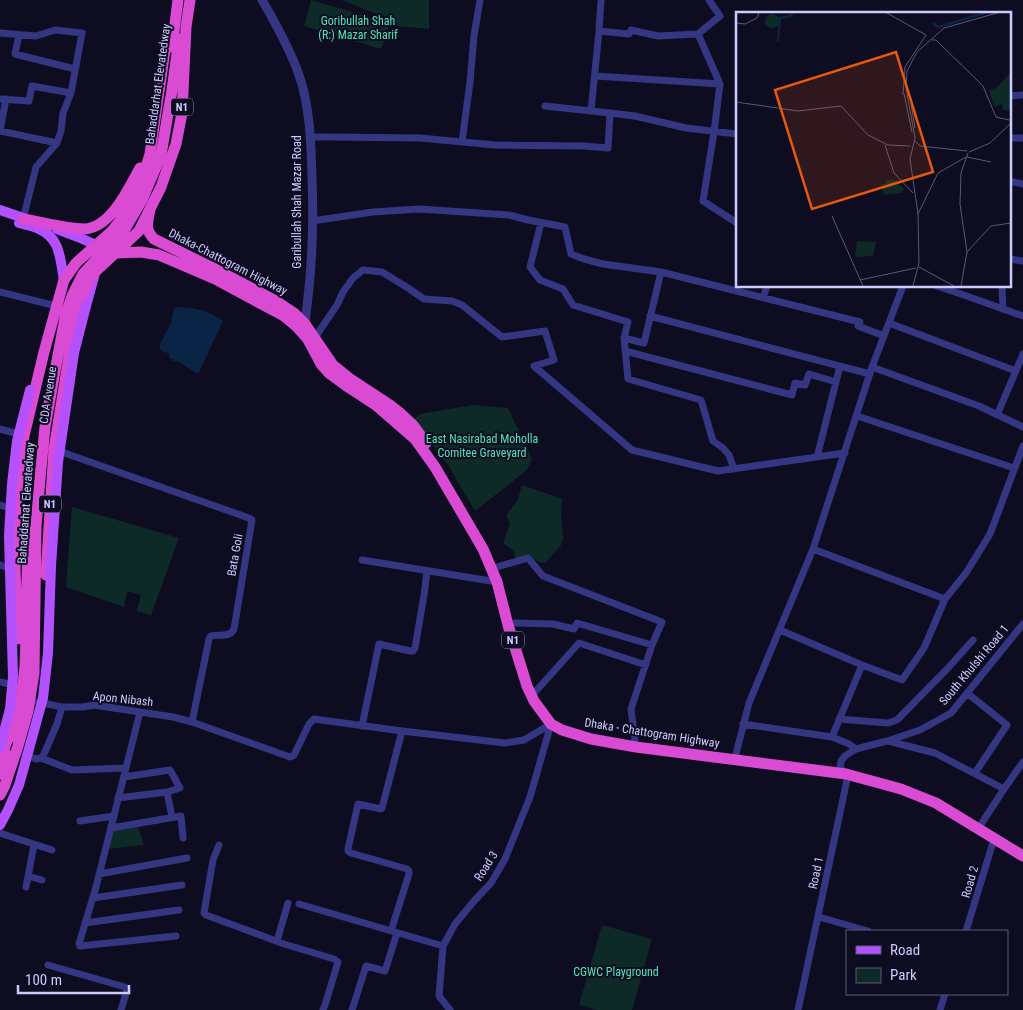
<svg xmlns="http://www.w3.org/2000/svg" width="1023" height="1010" font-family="'Roboto Condensed',sans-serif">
  <rect width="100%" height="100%" fill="#0e0c20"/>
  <path fill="#0e2a27" d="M311 0 390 23 381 49 304 26Z
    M342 0H429V29L397 26 395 19 374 13Z
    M472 405 508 408 532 459 527 470 475 511 448 465 413 420 420 414Z
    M522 485 562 499 561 517 563 538 561 545 545 563 539 562 531 557 516 560 513 550 503 543 510 524 506 516 518 499Z
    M72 507 179 538 151 615 137 611 141 595 127 591 124 607 66 587Z
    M138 827 144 845 109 849 113 830Z
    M602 925 652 939 632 1010H598L579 1005Z"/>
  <path fill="#0a2445" d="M176 307C192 307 211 311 223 321L198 374 177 361H174L169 357V353L163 352 160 350V344L171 323 174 309Z"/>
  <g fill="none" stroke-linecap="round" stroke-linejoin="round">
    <path stroke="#343681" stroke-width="7" d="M599 31 629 34 631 30 658 36 698 34 720 84
      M0 33 36 36 55 30 82 33 71 93 63 113 61 131 57 143 36 167 23 219
      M698 34 720 16 709 0
      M19 35 15 54 75 69
      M595 76 720 84 714 132 703 201 737 223
      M1009 96 1023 95
      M0 99 29 101 32 86 71 93
      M545 106 610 113
      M591 111 599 31 601 0
      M0 130 6 99
      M0 131 57 143
      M310 137H330L420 138 495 145 584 146 608 148 610 113 635 116 686 128 737 134
      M1009 138H1023
      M462 142 470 82 474 36 480 0
      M1009 181 1023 184
      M312 221 373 212 419 209 509 215 528 220 565 227 571 254 584 259 603 264 661 272 860 322 858 326 884 336
      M541 223 530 267 540 280 563 289 573 305 628 322 624 338 644 343 661 272
      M1009 259 1023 261
      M937 286 961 294 1023 316
      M1002 286 1003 309
      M0 292 56 306
      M763 298 767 286
      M650 316 870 374
      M889 323 1016 371
      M624 338 628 379 701 400 713 441 723 448 729 455 734 469
      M316 339 318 333 337 305 343 292 353 278 363 270 382 272 408 288 424 299 452 301 462 305 502 337 545 331 554 360 534 366 632 450 718 471 845 453
      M625 351 792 395 795 383 805 385 809 374 836 382
      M872 367 979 406 1023 427
      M997 415 1023 354
      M857 416 1014 468
      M0 429 22 435
      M56 450 249 518 252 520 234 629C230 638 219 634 211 636L209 639 192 722
      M817 457 840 366
      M0 505 13 509
      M813 549 945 599
      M362 560 497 582 499 581
      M0 565 12 569
      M497 567 528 558 543 576 662 622 652 645 631 709 635 741
      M515 623 553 624 574 629 577 623 652 645
      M780 630 862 665 902 680 924 648 945 599 966 573 990 534 1023 446
      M0 682 17 686
      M536 691 579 643 646 665
      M967 693 1007 725 975 773
      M38 702 62 707
      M140 712 96 887 79 944 80 946 176 936
      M839 719 888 723 897 720 948 668 973 640
      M743 724 832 737 862 665
      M362 726 379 644 410 651H413L415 648 424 595 427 571
      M832 737 849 744 856 749
      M888 741 935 753 1004 789 978 829
      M736 754 749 703 813 549 872 367 903 286
      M25 755 36 759 41 758 44 754 57 724 62 707H83L94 705 173 717 192 722 290 757 294 755 309 724 314 719 402 731 505 743 524 740 551 724
      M41 758 72 770 126 768
      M1004 789 1023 762
      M167 792 172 817
      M118 798 167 792 180 788 170 770 124 777
      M80 821 114 816
      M111 828 181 816 183 838
      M0 833 52 850
      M219 845 213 860 204 913 206 915 284 944 334 959 338 962 325 1005 323 1010
      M99 874 187 858
      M28 876 42 880
      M26 887 34 845
      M93 898 182 885
      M299 904 443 946
      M819 917 868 931
      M85 923 179 910
      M391 931 409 874V871L407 869 351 853 348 851V849L358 804 381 809 382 808 402 731
      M966 931 994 839
      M277 941 288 903
      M48 965 125 987 127 990 121 1010
      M352 1010 366 966 385 971 397 933
      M450 1010 439 996 443 946 455 924 474 901 491 883 505 859 530 797 551 724
      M798 1010 847 780 846 774 840 767 841 761 845 756 856 749 887 741 920 730 951 713 1023 624
      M940 1010 945 994"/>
    <path stroke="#343681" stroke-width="9" d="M262 0C276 24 290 49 299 75 310 106 311 144 312 176 313 205 313 235 311 263 310 284 307 304 305 324"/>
    <path stroke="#b451ff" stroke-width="10" d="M0 210 29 220
      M19 223C26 225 33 226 39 229 61 238 60 260 64 280
      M57 229 78 237 96 245
      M86 306 94 277"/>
    <path stroke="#da4bd4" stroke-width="11" d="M172 47 178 0
      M150 209C148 222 144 229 154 239L217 270 276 301 294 313 305 324 333 365 349 378 390 405 399 412 413 425 426 443
      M23 219C42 222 65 229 84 229 111 228 129 188 140 168
      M116 253 141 252 159 255 215 279 284 316 296 326 307 338 321 364 329 373 348 387 377 406 415 439 435 467 483 549 497 582 508 625 527 686 534 701 551 724 562 730 591 739 636 747 846 774 901 789 936 803 1023 856
      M46 575 54 449 76 314 85 288 96 271 139 231 161 187 176 144 182 113 186 27 190 0
      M17 639 16 592 15 570 16 510 24 436 44 352 64 280 76 263 112 231 120 221 134 196 142 180 150 154 167 36
      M13 737C18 714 23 690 25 666 27 621 26 576 29 532
      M0 761 7 741 10 727
      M0 774 7 755
      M0 795 5 785 18 746 28 711 34 673 36 526 41 468 45 427 55 371 66 313 72 296 83 274 125 229 142 200 161 155 172 90 179 39"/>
    <path stroke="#b451ff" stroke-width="10" d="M0 747 10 709 13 677 9 536 12 484 17 441 30 390
      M0 825 8 810 19 785 43 698 48 653 51 566 58 462 74 353 86 306"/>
  </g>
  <g text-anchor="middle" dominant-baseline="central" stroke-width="4" stroke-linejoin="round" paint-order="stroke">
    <g fill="#0e0c20" stroke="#9491bc" stroke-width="1">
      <rect x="171" y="98.5" width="22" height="17" rx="4"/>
      <rect x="39" y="495.5" width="22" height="17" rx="4"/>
      <rect x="502" y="631.5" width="22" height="17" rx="4"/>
    </g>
    <g font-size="11" font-weight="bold" fill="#cdcaff">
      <text x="182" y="107">N1</text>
      <text x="50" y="504">N1</text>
      <text x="513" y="640">N1</text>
    </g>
    <g font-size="12" fill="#52e4b7" stroke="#0e0c20">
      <text x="358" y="21">Goribullah Shah<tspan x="358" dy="14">(R:) Mazar Sharif</tspan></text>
      <text x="482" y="439">East Nasirabad Moholla<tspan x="482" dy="14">Comitee Graveyard</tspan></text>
      <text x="616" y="972">CGWC Playground</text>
    </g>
    <g font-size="12" fill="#cdcaff" stroke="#0e0c20">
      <text transform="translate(158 84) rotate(-82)">Bahaddarhat Elevatedway</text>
      <text transform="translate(297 202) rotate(-90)">Garibullah Shah Mazar Road</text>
      <text transform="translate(228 262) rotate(27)">Dhaka-Chattogram Highway</text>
      <text transform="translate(48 395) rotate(-81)">CDA Avenue</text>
      <text transform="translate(26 503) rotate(-86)">Bahaddarhat Elevatedway</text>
      <text transform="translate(235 555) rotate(-80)">Bata Goli</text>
      <text transform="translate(974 665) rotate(-50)">South Khulshi Road 1</text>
      <text transform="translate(123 699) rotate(6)">Apon Nibash</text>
      <text transform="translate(652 733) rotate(9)">Dhaka - Chattogram Highway</text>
      <text transform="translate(486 866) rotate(-57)">Road 3</text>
      <text transform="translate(816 873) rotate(-78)">Road 1</text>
      <text transform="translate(970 882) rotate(-74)">Road 2</text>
    </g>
  </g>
  <g transform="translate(736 12)">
    <rect width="275" height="275" fill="#0e0c20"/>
    <path d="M29 9a7 7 0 1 1 14 0a7 7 0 1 1-14 0ZM275 60V99L267 98 266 92 258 95 253 78 260 76ZM150 168H160L168 177 165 181 148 183 145 172H150ZM121 229 140 230 137 244 119 245Z" fill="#0e2a27"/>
    <path fill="none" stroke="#0a2445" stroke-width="2.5" d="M197 11 202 15 249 1M42 29 44 6 55 4 56 1"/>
    <path fill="none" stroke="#5a5879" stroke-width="1" d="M151 1 190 23 169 55 167 83M0 11 9 12 21 6 23 1M196 28H200L247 74 260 105 273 108M168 82 176 120M0 90 62 99 105 94 132 123 152 133 174 134M175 91 179 116M179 129 184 134 231 139M149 133 158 161 177 181M233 140 254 131 275 111M231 145 255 150M182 202 202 161 230 145M96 204 127 274M231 240 255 214 275 211M183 255 218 274M124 268 180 256M177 274 183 251 182 202 174 147 179 126 170 76 171 59 181 40 208 16 261 1M225 274 231 240 224 192 225 161 232 141"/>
    <path fill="#e8590c" fill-opacity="0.15" stroke="#e8590c" stroke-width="2.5" d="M160 40 197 160 76 197 39 78Z"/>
    <rect width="275" height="275" fill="none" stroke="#cdcaff" stroke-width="2.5"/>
  </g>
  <rect x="846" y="930" width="162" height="65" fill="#0e0c20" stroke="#5a5879"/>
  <rect x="856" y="946" width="25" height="8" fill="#b451ff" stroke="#5a5879"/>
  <text x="890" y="955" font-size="15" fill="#cdcaff">Road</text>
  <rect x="856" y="968" width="25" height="15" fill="#0e2a27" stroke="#5a5879"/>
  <text x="890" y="980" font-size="15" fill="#cdcaff">Park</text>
  <path d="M18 985v8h111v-8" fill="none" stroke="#cdcaff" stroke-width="2.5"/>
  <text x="25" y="985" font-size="15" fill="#cdcaff" stroke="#0e0c20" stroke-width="4" paint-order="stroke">100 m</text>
</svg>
